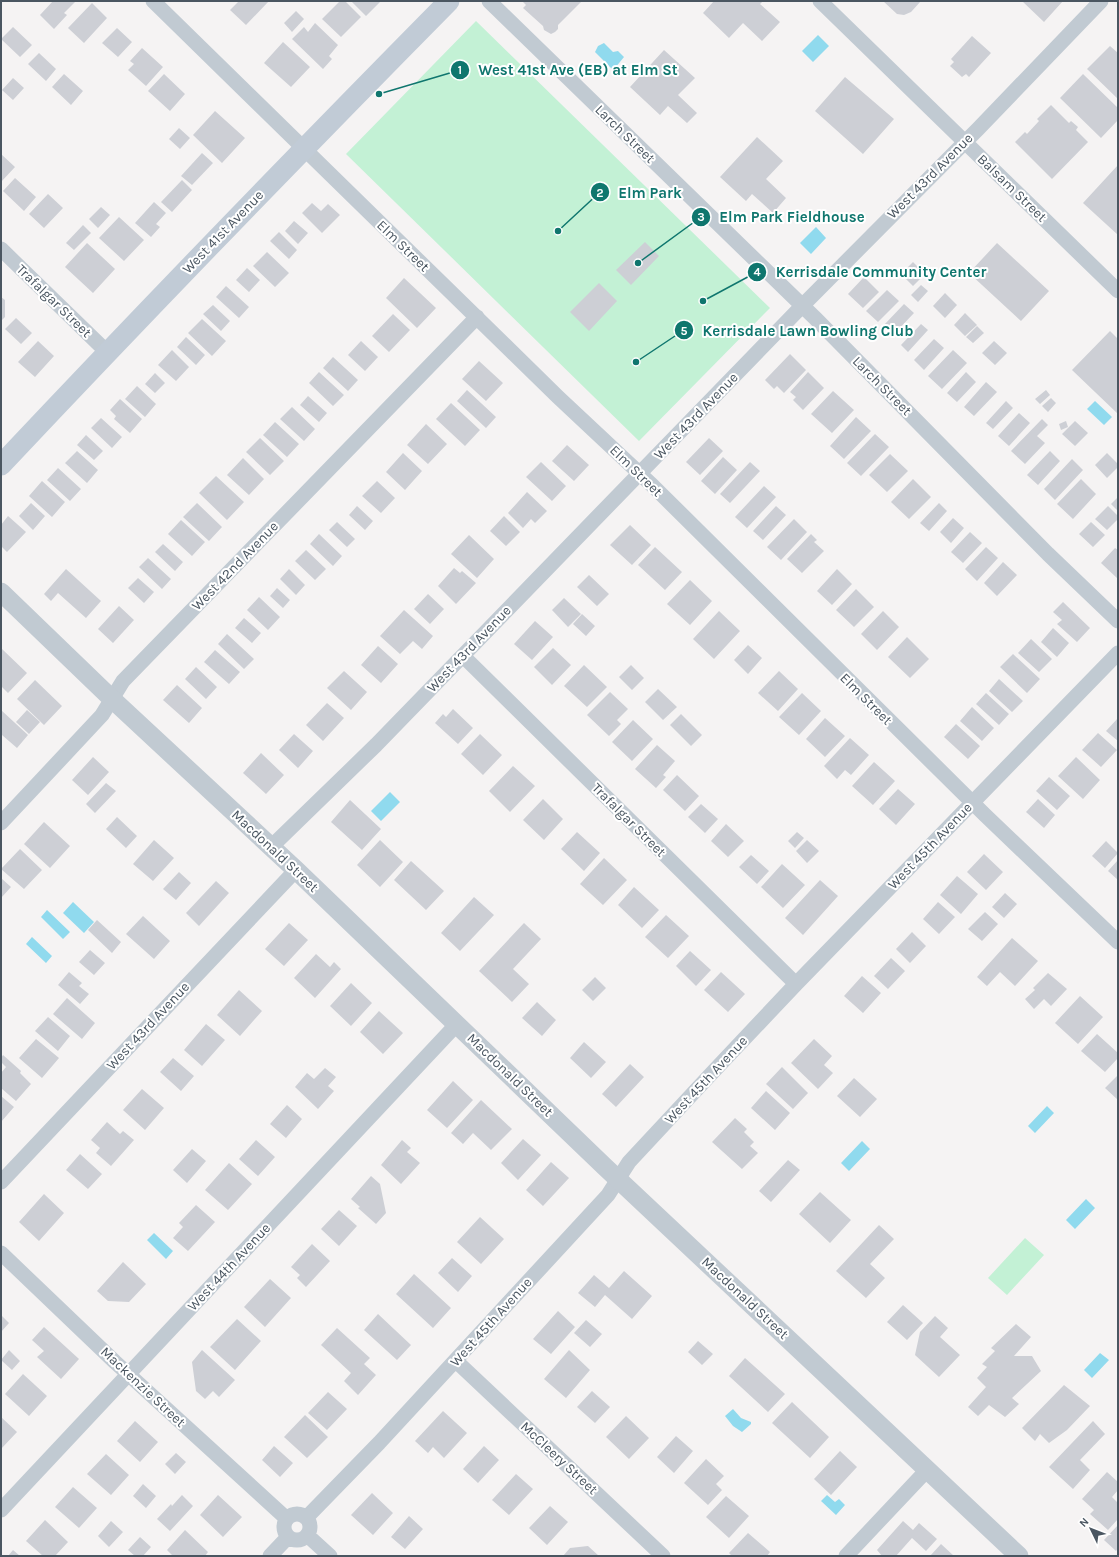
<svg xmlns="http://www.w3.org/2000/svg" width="1119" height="1557" font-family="Karla,sans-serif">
  <rect width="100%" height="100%" fill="#f5f3f3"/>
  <path fill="#c3f1d5" d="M476 21 770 308 639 441 346 154Z
    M1025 1238 1044 1255 1007 1295 988 1278Z"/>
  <path fill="#90daee" d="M818 35 829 46 813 62 802 51Z
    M604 43 613 52 618 51 624 57 615 68 612 69 595 52 598 46Z
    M816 227 826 238 811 254 800 243Z
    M1095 401 1112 417 1104 425 1087 409Z
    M390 792 400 802 381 821 371 811Z
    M73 902 94 922 84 933 63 913Z
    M47 910 70 932 63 939 41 917Z
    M32 937 52 956 46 963 26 944Z
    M1047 1106 1054 1113 1035 1133 1028 1126Z
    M862 1141 870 1149 849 1171 841 1163Z
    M1086 1199 1095 1208 1075 1229 1066 1220Z
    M154 1233 173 1251 166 1259 147 1240Z
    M1100 1353 1109 1360 1092 1378 1084 1370Z
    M733 1409 741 1418 751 1422V1424L742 1432 733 1426 725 1416Z
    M827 1495 835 1502 839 1499 845 1505 836 1515 821 1501Z"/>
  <path fill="#cdcfd5" d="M53 1H76L64 13 67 15 54 29 40 15Z
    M239 1H269L246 25 230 10Z
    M340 1H345L361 17 341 37 322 19Z
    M353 1H381L366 16 352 2Z
    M522 1H582L558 25V29L555 32 551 34 544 30 543 26 523 8 526 5Z
    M714 1H763L760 4 780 22 762 41 743 23 729 38 703 13Z
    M883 1H921L911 12 904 15 897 14Z
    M1022 1H1063L1044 22Z
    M92 3 107 18 84 43 68 28Z
    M296 11 304 19 292 32 284 23Z
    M315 23 338 45 329 56 332 59 323 69 292 39 304 27 308 32Z
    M13 27 32 45 20 57 1 39Z
    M117 28 132 42 118 57 102 43Z
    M972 36 991 53 969 77 966 74 962 77 950 66 954 62 951 59Z
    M283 42 310 67 291 87 264 63Z
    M1110 46 1118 53V99L1087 69Z
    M142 48 163 67 146 86 128 70 134 64 130 61Z
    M664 50 695 78 678 95 697 113 687 123 668 106 660 115 630 87Z
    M39 53 56 69 46 81 28 64Z
    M64 74 83 91 71 105 52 87Z
    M164 74 185 94 170 111 148 91Z
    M1083 74 1118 108V120L1101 138 1060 98Z
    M845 77 894 119 863 154 815 111Z
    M13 78 24 88 13 100 2 90Z
    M1051 105 1069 123 1071 121 1078 127 1076 130 1088 142 1052 179 1015 142 1025 132 1027 134 1039 121 1037 119Z
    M215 111 245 138 222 163 193 135Z
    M179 128 190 138 180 149 169 139Z
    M757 137 783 161 766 179 786 198 773 213 752 194 746 201 720 177Z
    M202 153 213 163 192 185 181 176Z
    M1 154 15 167 1 182Z
    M1118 165V235L1083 203Z
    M15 178 36 197 24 211 3 191Z
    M182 180 192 190 172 212 161 202Z
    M48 194 63 208 44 228 29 214Z
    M154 202 166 213 156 224 160 227 151 237 135 223Z
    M312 203 321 211 328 204 340 215 322 233 302 213Z
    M101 207 110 215 98 228 89 219Z
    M119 217 144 240 124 261 99 238Z
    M294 221 308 233 298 244 285 231Z
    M83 225 91 233 74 250 66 243Z
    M279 232 297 250 289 259 270 241Z
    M645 242 659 256 631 285 616 270Z
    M87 243 115 269 93 293 65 267Z
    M997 243 1049 291 1021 321 969 273Z
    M267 252 289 273 275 287 253 266Z
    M913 262 925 274 913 286 901 274Z
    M247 268 260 280 249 292 236 280Z
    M864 277 879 292 863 308 848 294Z
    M404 278 436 308 417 328 386 298Z
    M599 283 617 301 589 331 570 312Z
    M921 285 928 291 918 302 911 295Z
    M226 286 249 307 239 318 216 297Z
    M887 290 899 301 878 322 866 311Z
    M945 293 957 305 945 318 933 306Z
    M1 297 5 300V317L1 321Z
    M904 304 914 313 894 334 884 325Z
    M213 305 230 321 221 331 203 314Z
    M965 313 977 325 965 336 954 325Z
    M393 314 410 330 389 352 372 336Z
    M16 318 32 333 21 344 5 329Z
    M202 319 226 341 212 356 188 333Z
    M921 324 928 330 908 352 901 345Z
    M977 326 984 333 973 343 966 337Z
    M1110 331 1118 339V414L1072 370Z
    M186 337 205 355 196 365 177 347Z
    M934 339 944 348 924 370 914 360Z
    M38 341 54 356 35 377 18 362Z
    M361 341 378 357 365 371 348 355Z
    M994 341 1007 353 995 365 982 353Z
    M172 350 189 367 176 381 158 365Z
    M953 350 967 363 942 389 928 376Z
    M790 354 806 370 784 393 777 386 774 389 765 380Z
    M333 357 358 380 348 391 323 368Z
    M479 361 503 383 486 401 462 379Z
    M319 372 344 395 333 406 309 383Z
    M808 372 824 388 803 410 793 400 796 397 790 392Z
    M966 372 976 382 957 402 947 393Z
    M155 373 165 383 155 393 145 384Z
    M986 382 997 392 974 416 964 407Z
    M137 386 156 404 145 417 125 399Z
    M467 390 496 417 486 428 457 401Z
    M1046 390 1050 395 1040 404 1035 399Z
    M833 391 854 410 832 433 811 414Z
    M308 396 327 413 319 422 300 405Z
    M1051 398 1056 403 1048 412 1042 406Z
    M120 399 142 419 130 433 114 419 116 416 110 410Z
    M1006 401 1013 408 993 429 986 423Z
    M451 403 480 430 465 446 436 419Z
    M292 407 315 429 304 441 280 419Z
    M1019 413 1030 423 1009 446 998 436Z
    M856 417 871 431 844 459 830 446Z
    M101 418 122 437 112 448 91 428Z
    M1042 419 1048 425 1037 436 1045 443 1025 464 1011 451Z
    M1066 421 1068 427 1061 430 1059 424Z
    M1075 421 1088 433 1075 446 1062 434Z
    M275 422 299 444 287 457 263 435Z
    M426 424 447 444 428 464 407 445Z
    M875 434 889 447 861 476 847 463Z
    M86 435 103 451 94 460 77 445Z
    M260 438 284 461 270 475 246 452Z
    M709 438 723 451 700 475 686 462Z
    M567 445 589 465 574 481 552 461Z
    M77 451 98 470 87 483 65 463Z
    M1050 451 1060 461 1038 485 1027 475Z
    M403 453 422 471 405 490 386 472Z
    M1107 453 1118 464V467L1107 478 1095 465Z
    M890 454 908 471 887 492 869 475Z
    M723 457 737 470 715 494 701 481Z
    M243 458 264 479 249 495 227 475Z
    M1072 459 1083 470 1055 500 1044 489Z
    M541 462 566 486 552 501 526 477Z
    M750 462 760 471 730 503 720 494Z
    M58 468 81 489 70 501 47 480Z
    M216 476 244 502 227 520 199 493Z
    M913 479 931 497 909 519 891 502Z
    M1081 479 1096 494 1073 519 1057 504Z
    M42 481 65 502 52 517 29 496Z
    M377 481 395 498 381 513 362 496Z
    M764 486 776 497 747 528 735 517Z
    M527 492 547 511 535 523 531 519 523 528 508 513Z
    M1118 497V511L1111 504Z
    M31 503 45 516 33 530 19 516Z
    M197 503 222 527 209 541 183 517Z
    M939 503 947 511 929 531 920 523Z
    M357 506 373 521 365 530 349 515Z
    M776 506 786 515 763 540 753 531Z
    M1108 506 1118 516V519L1107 530 1095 519Z
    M8 516 26 532 7 552 1 546V525Z
    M504 516 520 532 506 546 490 531Z
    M953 518 964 528 951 543 940 532Z
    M794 519 807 532 781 560 767 547Z
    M181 520 205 542 192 556 168 534Z
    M337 522 355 539 347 547 329 530Z
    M1091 522 1105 535 1093 547 1079 534Z
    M630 525 651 545 632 565 610 545Z
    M970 532 982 543 963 563 951 552Z
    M319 534 342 556 333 566 310 544Z
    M811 534 817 540 814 542 824 551 802 573 787 559Z
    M469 535 494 559 477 578 451 554Z
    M163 544 183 562 175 571 155 552Z
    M655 547 682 572 665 590 638 565Z
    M986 547 998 558 977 581 965 569Z
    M1115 548 1118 550V579L1101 563Z
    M306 550 326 569 315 580 295 561Z
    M148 558 171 579 162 589 139 567Z
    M1003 562 1017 575 997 596 984 583Z
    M454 568 460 573 462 571 476 583 456 604 438 586Z
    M66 569 101 601 86 618 58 593 51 601 44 594Z
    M289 569 305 585 296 595 280 579Z
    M837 569 852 584 832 605 817 591Z
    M589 575 609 594 597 606 577 587Z
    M138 578 154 592 144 603 128 588Z
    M690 580 712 601 690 625 667 604Z
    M277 588 290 600 283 608 270 596Z
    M856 589 874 607 854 627 836 610Z
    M428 594 444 609 430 624 414 609Z
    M259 597 280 617 268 630 247 610Z
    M564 598 581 614 568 627 552 610Z
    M1063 602 1090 628 1077 642 1057 624 1062 620 1053 612Z
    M119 606 134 620 113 643 98 629Z
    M404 610 433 636 422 649 413 641 400 654 380 636Z
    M719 611 740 631 714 659 693 639Z
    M883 611 899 627 877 650 861 634Z
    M582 614 595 626 586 636 573 624Z
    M244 618 261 633 252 643 235 628Z
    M535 621 553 637 532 660 514 644Z
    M1053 628 1069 643 1057 657 1041 642Z
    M227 634 254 659 244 669 218 644Z
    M907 637 929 659 910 678 888 657Z
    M1031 639 1052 659 1039 672 1018 653Z
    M748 645 762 658 748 674 734 660Z
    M378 646 398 664 381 683 361 665Z
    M553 648 571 665 552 685 534 667Z
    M2 649 27 673 8 693 1 686Z
    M215 650 240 672 229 684 204 662Z
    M1013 654 1040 679 1027 693 1000 667Z
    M584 665 607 687 587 707 564 686Z
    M631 665 644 678 632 690 619 677Z
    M196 667 217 687 206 699 185 679Z
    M344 671 367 692 351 710 327 688Z
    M779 671 798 689 778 711 758 693Z
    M999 679 1023 701 1012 712 989 691Z
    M35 680 62 706 44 725 17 699Z
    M177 685 202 708 189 723 163 700Z
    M658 689 677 707 663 720 645 702Z
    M610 692 628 709 617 720 621 724 609 736 587 715Z
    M802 693 821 711 799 735 779 717Z
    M986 693 1009 714 999 725 976 704Z
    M327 703 344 718 323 741 306 725Z
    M972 707 994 728 982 741 960 721Z
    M453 709 473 728 458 744 435 723 443 714 446 717Z
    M1 710 28 735 17 748 2 735 1 736Z
    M27 710 40 722 29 734 16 722Z
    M681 714 702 735 691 746 670 725Z
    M825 718 845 736 825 757 806 739Z
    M1118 718V741L1106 731Z
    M633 720 653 739 632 761 612 742Z
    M956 724 980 746 968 759 944 737Z
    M1098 733 1117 750 1101 767 1082 750Z
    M294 734 313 751 298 768 279 750Z
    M480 734 502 755 483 775 461 754Z
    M850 738 869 755 851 775 845 770 837 779 824 766Z
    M657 745 675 761 663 775 666 777 656 788 635 769Z
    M261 753 284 775 266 794 243 773Z
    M93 757 109 772 88 795 72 780Z
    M1076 757 1100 780 1083 799 1058 776Z
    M874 762 895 781 873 805 852 786Z
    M513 766 535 786 510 812 489 791Z
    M677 775 699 796 685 811 663 790Z
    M1049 777 1070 796 1057 810 1036 791Z
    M106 783 116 791 95 813 86 804Z
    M898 789 915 804 896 825 879 809Z
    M543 799 563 819 544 840 523 820Z
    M1038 799 1055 815 1044 828 1026 812Z
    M350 800 381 829 362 850 331 822Z
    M701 804 718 819 705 833 688 817Z
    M117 817 137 836 126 848 106 829Z
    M44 822 70 846 50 868 24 844Z
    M726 824 744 841 728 857 711 841Z
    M577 832 600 853 584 871 561 849Z
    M797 832 804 838 795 848 788 841Z
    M154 840 174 858 153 881 133 864Z
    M380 840 403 862 380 887 357 865Z
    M807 840 819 851 807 863 796 851Z
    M1106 841 1118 853 1105 868 1092 856Z
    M20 849 42 870 24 889 1 869Z
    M984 854 1003 872 986 890 967 872Z
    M751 855 769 871 757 884 739 867Z
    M604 858 627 880 603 905 580 884Z
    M1118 860V880L1108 871Z
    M411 861 444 891 426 910 394 880Z
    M782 864 805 885 783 908 761 887Z
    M179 872 191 883 176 900 163 889Z
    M957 876 978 894 961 914 940 895Z
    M1 878 11 887 1 898Z
    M820 880 838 896 803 935 785 918Z
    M216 881 229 893 199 926 186 913Z
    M634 887 659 910 642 928 618 905Z
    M1005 893 1017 904 1004 918 992 907Z
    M474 897 494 915 460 951 441 933Z
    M938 902 955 917 939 934 923 919Z
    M985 912 998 924 982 941 968 929Z
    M666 915 689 936 668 958 645 937Z
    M143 916 170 941 154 959 126 934Z
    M97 920 121 942 112 953 88 930Z
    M289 923 308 940 284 966 265 949Z
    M524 923 541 939 513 969 529 984 512 1002 479 971Z
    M912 932 926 946 910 963 896 949Z
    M1012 938 1038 961 1015 986 1000 972 987 986 977 977Z
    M90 950 105 963 94 975 79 962Z
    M690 951 711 970 696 986 676 966Z
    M316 954 330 967 334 962 341 969 315 998 294 978Z
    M891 958 905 971 888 989 874 976Z
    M69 972 82 983 79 986 89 994 80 1004 58 985Z
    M721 972 745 994 728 1012 704 990Z
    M1048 973 1067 989 1051 1006 1044 999 1034 1009 1025 999 1035 990 1033 988Z
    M862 976 881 993 863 1013 844 996Z
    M595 977 606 988 593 1001 582 990Z
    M351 983 372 1003 351 1026 330 1006Z
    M239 990 262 1011 240 1036 217 1015Z
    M1080 996 1103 1017 1078 1044 1055 1023Z
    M67 998 95 1023 82 1039 53 1014Z
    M537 1002 556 1020 542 1036 522 1018Z
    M379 1011 403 1033 383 1054 360 1032Z
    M48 1017 70 1036 58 1051 35 1031Z
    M206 1024 225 1040 202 1066 184 1050Z
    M1097 1034 1118 1053V1058L1105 1072 1081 1051Z
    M36 1039 59 1058 42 1078 19 1058Z
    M814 1039 832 1056 824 1065 833 1073 818 1089 791 1063Z
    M584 1042 606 1062 591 1078 570 1058Z
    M3 1055 21 1071 20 1073 31 1084 16 1101 1 1088V1073L6 1067 1 1062V1058Z
    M173 1058 194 1076 181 1091 160 1072Z
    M630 1064 644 1077 616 1107 602 1094Z
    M782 1067 808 1093 793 1109 766 1084Z
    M325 1068 336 1077 328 1086 334 1091 318 1109 295 1087 307 1073 314 1079Z
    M1118 1075V1100L1105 1088Z
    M854 1078 877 1099 860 1117 837 1096Z
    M453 1081 473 1100 447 1128 427 1110Z
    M142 1089 164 1108 145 1130 123 1110Z
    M766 1091 790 1113 775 1130 751 1108Z
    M1 1096 14 1107 1 1122Z
    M481 1100 512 1129 491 1150 473 1133 463 1144 451 1133Z
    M287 1105 302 1119 286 1138 270 1124Z
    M735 1118 747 1129 744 1132 754 1142 750 1146 758 1153 742 1169 712 1142Z
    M107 1122 120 1134 123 1131 134 1140 111 1166 96 1153 100 1148 91 1140Z
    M523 1139 541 1155 518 1180 501 1163Z
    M256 1140 275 1157 258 1176 239 1159Z
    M402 1140 411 1148 407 1152 420 1163 401 1184 381 1165Z
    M192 1149 206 1161 187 1183 173 1170Z
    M80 1154 102 1174 88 1189 66 1170Z
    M788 1160 800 1170 771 1202 759 1191Z
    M551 1162 569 1178 543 1206 526 1190Z
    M229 1163 252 1184 228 1210 205 1190Z
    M371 1176 380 1184 386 1213 376 1224 358 1208 360 1207 351 1199Z
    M820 1192 851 1220 830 1243 799 1214Z
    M44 1194 64 1213 39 1241 19 1222Z
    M196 1205 215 1222 188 1251 173 1238 183 1227 179 1223Z
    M339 1210 357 1226 339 1246 321 1229Z
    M480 1217 504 1239 481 1264 457 1242Z
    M879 1225 894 1239 870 1264 885 1278 866 1298 836 1271Z
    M312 1244 330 1261 306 1287 297 1278 300 1275 291 1267Z
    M452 1258 472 1276 458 1292 438 1273Z
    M123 1262 146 1284 129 1302 108 1301 97 1291Z
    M624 1271 652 1296 632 1319 605 1295 595 1307 578 1293 594 1275 609 1288Z
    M414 1274 451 1308 433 1328 396 1294Z
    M270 1279 291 1298 265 1327 244 1307Z
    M903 1305 923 1323 907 1340 887 1322Z
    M558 1311 575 1327 551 1354 533 1339Z
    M378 1314 411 1345 397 1360 364 1330Z
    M1 1315 9 1323 1 1332Z
    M935 1316 948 1328 940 1337 960 1355 939 1377 915 1355 920 1332Z
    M237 1319 261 1341 235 1370 210 1347Z
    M586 1320 602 1334 590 1347 574 1333Z
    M1016 1324 1031 1337 1014 1356H1032L1041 1371 1012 1398 1019 1404 1005 1417 989 1405 978 1416 968 1407 986 1387 977 1378 987 1367 982 1364 995 1351 991 1348Z
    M44 1327 79 1359 61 1379 37 1357 44 1351 32 1340Z
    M337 1328 370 1358 364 1364 376 1375 358 1395 344 1381 351 1373 321 1345Z
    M698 1341 713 1354 702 1365 688 1352Z
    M9 1350 20 1361 12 1370 1 1360Z
    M202 1350 235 1380 219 1397 213 1391 205 1399 196 1391 192 1362Z
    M569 1350 590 1370 566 1398 544 1379Z
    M745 1358 785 1394 768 1412 729 1376Z
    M23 1374 47 1396 29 1416 5 1394Z
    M1064 1385 1090 1406 1067 1430 1049 1443 1040 1434 1035 1441 1022 1428Z
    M592 1391 610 1407 595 1423 577 1407Z
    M328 1392 347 1409 327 1430 308 1413Z
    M792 1402 829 1437 810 1458 772 1423Z
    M443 1411 467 1433 444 1458 433 1447 428 1453 415 1441Z
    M305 1415 328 1437 307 1458 284 1437Z
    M626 1416 649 1438 629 1459 606 1437Z
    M1 1417 17 1432 1 1449Z
    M135 1421 158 1442 140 1462 117 1441Z
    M1093 1421 1105 1434 1080 1460 1090 1470 1073 1489 1049 1467Z
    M676 1436 693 1451 674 1473 657 1457Z
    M274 1446 293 1463 280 1477 262 1460Z
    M484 1446 499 1460 478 1483 463 1469Z
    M840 1451 857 1467 831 1495 814 1479Z
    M176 1453 186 1462 175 1474 165 1464Z
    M106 1454 129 1475 111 1495 87 1474Z
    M706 1459 724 1476 716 1484 722 1490 708 1505 684 1483Z
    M1107 1472 1118 1482V1490L1112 1497 1118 1503V1519L1108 1530 1090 1514 1094 1510 1082 1499Z
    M516 1474 533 1489 509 1515 492 1500Z
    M143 1484 156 1496 146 1508 133 1496Z
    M73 1487 97 1508 79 1528 55 1507Z
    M372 1493 393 1513 373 1535 351 1515Z
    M182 1495 193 1506 170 1531 157 1519 171 1504 172 1506Z
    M218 1495 242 1517 223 1537 200 1515Z
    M726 1496 749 1516 729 1538 706 1517Z
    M550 1506 568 1522 547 1545 529 1528Z
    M409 1516 423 1529 405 1549 391 1537Z
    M45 1520 68 1542 55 1556H43L26 1541Z
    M111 1521 123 1532 109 1547 98 1536Z
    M903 1521 913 1530 919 1523 937 1539 926 1551 912 1538 896 1556H882L877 1550Z
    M1118 1525V1548L1116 1551 1104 1540Z
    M185 1530 208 1552 205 1556H173L167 1550Z
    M748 1533 770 1552 767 1556H732L729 1553Z
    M140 1537 151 1547 143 1556H135L128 1550Z
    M941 1544 954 1556H930Z
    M588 1546 599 1556H563L570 1548Z
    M13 1550 20 1556H8Z"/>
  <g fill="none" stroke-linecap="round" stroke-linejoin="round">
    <path stroke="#c1cad2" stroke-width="15" d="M153 1 558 397 653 486 985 815 1118 942
      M489 1 816 319 1048 554 1118 621
      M820 1 1118 291
      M1 249 107 352
      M463 656 796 984
      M1 823 102 715 123 681 477 317
      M271 847 376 745 802 306 978 129 1101 1
      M1 1182 296 870
      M1 1253 115 1362 287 1519
      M456 1361 663 1556
      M1 1510 457 1024
      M284 1527a13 13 0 1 1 26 0a13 13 0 1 1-26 0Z
      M306 1518 379 1443 608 1195 629 1162 711 1074 796 984 1118 653
      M307 1535 330 1556
      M270 1556 288 1537
      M846 1556 928 1469"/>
    <path stroke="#c1cad2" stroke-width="19" d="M1 592 112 699 296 870 605 1167 1019 1556"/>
    <path stroke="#c1cbd6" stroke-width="21" d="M1 465C148 309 298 154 449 1"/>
  </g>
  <g text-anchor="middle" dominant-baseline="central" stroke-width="4" stroke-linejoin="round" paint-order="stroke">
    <g font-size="14" fill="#4a5661" stroke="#fff">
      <text transform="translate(625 134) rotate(44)">Larch Street</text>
      <text transform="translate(930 176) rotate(-45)">West 43rd Avenue</text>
      <text transform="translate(1012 188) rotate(44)">Balsam Street</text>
      <text transform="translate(223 232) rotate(-46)">West 41st Avenue</text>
      <text transform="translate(403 246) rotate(44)">Elm Street</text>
      <text transform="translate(54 301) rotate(44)">Trafalgar Street</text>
      <text transform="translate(882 386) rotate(45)">Larch Street</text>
      <text transform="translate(696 416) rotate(-46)">West 43rd Avenue</text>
      <text transform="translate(636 471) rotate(44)">Elm Street</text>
      <text transform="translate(235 566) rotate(-46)">West 42nd Avenue</text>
      <text transform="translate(469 649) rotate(-46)">West 43rd Avenue</text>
      <text transform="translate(866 699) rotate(45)">Elm Street</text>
      <text transform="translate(629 820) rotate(45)">Trafalgar Street</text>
      <text transform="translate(930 846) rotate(-46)">West 45th Avenue</text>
      <text transform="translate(275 851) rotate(43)">Macdonald Street</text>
      <text transform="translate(148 1026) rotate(-47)">West 43rd Avenue</text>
      <text transform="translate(510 1075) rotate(44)">Macdonald Street</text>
      <text transform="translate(706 1080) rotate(-47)">West 45th Avenue</text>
      <text transform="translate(229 1267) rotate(-47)">West 44th Avenue</text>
      <text transform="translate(745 1298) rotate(43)">Macdonald Street</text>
      <text transform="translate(491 1322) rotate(-48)">West 45th Avenue</text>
      <text transform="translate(143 1387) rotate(43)">Mackenzie Street</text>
      <text transform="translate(559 1458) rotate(43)">McCleery Street</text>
    </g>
  </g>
  <path fill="none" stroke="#0f766e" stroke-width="1.5" d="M379 94L460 70M558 231L600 192M638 263L701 217M703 301L757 272M636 362L684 330"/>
  <g fill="#0f766e" stroke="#fff" stroke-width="1.5">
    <circle cx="379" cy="94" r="4"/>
    <circle cx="558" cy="231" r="4"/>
    <circle cx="638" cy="263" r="4"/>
    <circle cx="703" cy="301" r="4"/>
    <circle cx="636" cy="362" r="4"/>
    <circle cx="460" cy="70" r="10"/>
    <circle cx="600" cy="192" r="10"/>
    <circle cx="701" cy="217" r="10"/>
    <circle cx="757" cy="272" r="10"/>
    <circle cx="684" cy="330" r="10"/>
  </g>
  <g font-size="12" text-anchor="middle" font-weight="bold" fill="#fff">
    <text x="460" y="74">1</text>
    <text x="600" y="197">2</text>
    <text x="701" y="221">3</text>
    <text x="757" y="276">4</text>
    <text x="684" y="335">5</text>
  </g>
  <g font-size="15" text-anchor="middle" font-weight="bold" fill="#0f766e" stroke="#fff" stroke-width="4" stroke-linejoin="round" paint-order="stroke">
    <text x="578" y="75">West 41st Ave (EB) at Elm St</text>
    <text x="650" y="198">Elm Park</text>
    <text x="792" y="222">Elm Park Fieldhouse</text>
    <text x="881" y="277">Kerrisdale Community Center</text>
    <text x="808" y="336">Kerrisdale Lawn Bowling Club</text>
  </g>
  <rect width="1119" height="1557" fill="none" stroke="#4a5661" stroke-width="4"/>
  <g transform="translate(1091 1529) rotate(313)" stroke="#ffffff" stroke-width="3" paint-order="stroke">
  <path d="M0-3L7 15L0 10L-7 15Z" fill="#4a5661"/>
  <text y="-6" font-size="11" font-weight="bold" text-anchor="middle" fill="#4a5661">N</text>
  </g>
</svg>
